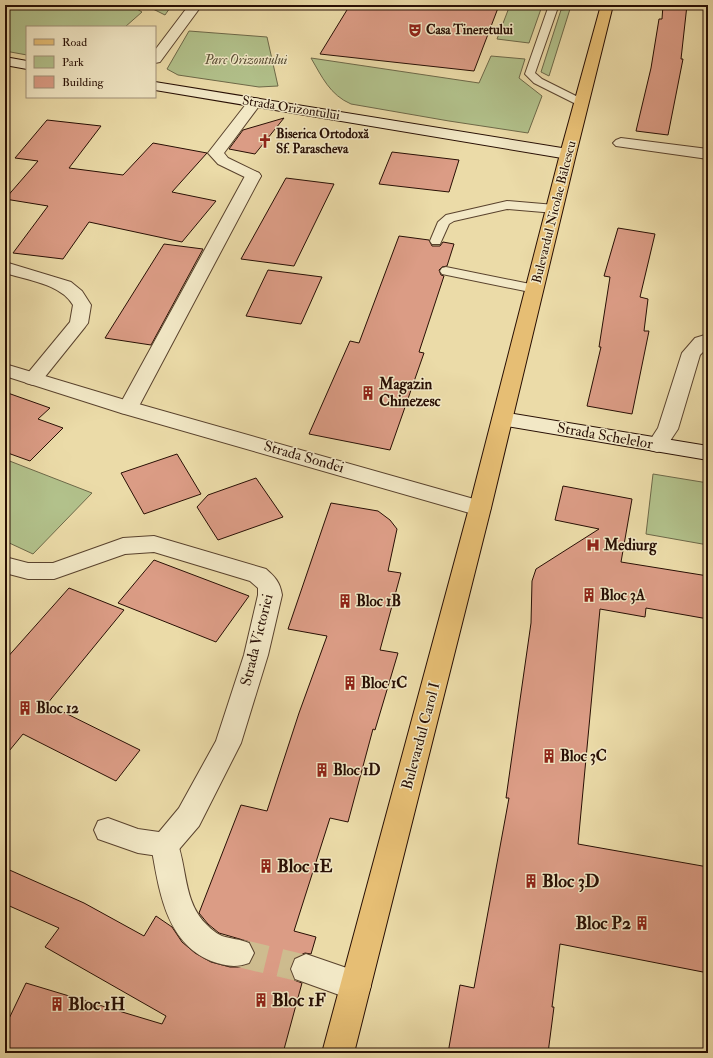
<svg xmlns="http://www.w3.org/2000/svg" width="713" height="1058" font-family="'IM FELL Double Pica',serif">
  <rect width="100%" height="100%" fill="#ebdba8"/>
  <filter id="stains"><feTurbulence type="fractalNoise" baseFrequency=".005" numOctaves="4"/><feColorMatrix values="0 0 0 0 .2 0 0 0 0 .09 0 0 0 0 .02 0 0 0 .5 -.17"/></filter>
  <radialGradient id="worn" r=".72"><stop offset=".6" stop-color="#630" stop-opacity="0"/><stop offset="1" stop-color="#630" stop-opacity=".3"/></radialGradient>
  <path fill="#b2c18b" stroke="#6d6848" d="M5 5H130L142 12 125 27H27V55L5 51Z
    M145 5H172L165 15Z
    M510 5 542 6 529 43 497 39Z
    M570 9 549 76 541 72 561 10Z
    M189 31 267 37 278 86 259 87 178 75 167 69Z
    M491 56 525 59 519 78 542 96 528 133 449 121 351 104C330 95 322 77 311 58L479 83Z
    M7 460 92 493 33 554 5 541V462Z
    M653 474 708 483V545L646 534Z"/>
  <path fill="#db9c85" stroke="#280f04" d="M350 5H466L498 8 474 71 320 54Z
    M663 5H687L681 59H683L668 135 636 131 651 68 659 19H662Z
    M284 118 255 154 229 149 243 130Z
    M47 120 101 126 69 168 123 175 153 143 207 153 172 192 216 201 182 242 89 222 63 259 13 253 48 206 5 199 38 161 15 158Z
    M392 152 459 160 449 192 379 184Z
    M286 178 334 184 294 266 241 259Z
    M618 228 655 234 640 297 648 299 644 331H649L632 414 587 406 601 347H599L610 277 604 276Z
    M399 236 429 240 432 246H440L443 242 454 244 447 266 442 267 439 270 441 275 444 276 419 352 424 353 390 450 309 434 350 341 359 343Z
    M164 244 203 249 151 345 105 338Z
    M268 270 322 277 301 324 246 316Z
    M5 392 50 408 38 419 63 428 30 461 5 452Z
    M177 454 201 494 144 514 121 473Z
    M256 478 283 517 218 540 197 507 208 495Z
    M563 486 632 499 621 562 708 576V619L646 608 645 617 600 609 578 844 708 867V973L560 944 552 1007H554L548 1053H448L460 985 474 988 509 798H506L531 623 532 581 536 569 599 529 555 520Z
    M331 503 378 511 390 520 397 529 388 571 401 573 380 650 398 653 375 730 373 729 348 822 330 818 294 931 316 937 311 954 305 953 294 958 290 968 294 980 302 983 283 1053H5V1027L26 983 162 1024 166 1016 45 947 59 928 5 904V868L84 903 144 936 156 916 172 927 182 942 195 953 211 962 230 967H240L250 964 255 954 250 942 219 933 208 924 199 913 241 805 267 811 299 713 327 636 288 629Z
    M154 560 249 596 216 642 118 603Z
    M69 588 124 610 47 704 140 750 116 781 23 734 5 756V660Z"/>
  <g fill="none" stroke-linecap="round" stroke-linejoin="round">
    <path stroke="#cebc8f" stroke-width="28" stroke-dasharray="28 14" stroke-linecap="butt" d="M239 953 306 969"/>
    <defs>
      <path id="service" d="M552 5H565L557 10 535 73 542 79 586 101 587 103 586 105H578L534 83 525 74 548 8Z
        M507 201 555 205 559 206 561 209 559 212 555 213 507 209 454 221 449 224 440 244H432L430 241 438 222 446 215Z
        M446 267 535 285 540 286 541 289 540 292 535 293 442 274 440 271 442 268Z"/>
      <path id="pedestrian" d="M255 98 260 99 262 102 224 153 228 158 259 173 261 176 259 179 253 181 218 164 208 153 250 99Z
        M165 833 175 836C188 866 182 901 207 925 211 929 217 934 222 936 231 939 240 939 249 943L254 953 249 963C236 968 225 966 211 961 165 942 159 889 151 845L155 836Z
        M306 954 367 975 371 986 367 997 356 1001 295 979 291 969 295 959Z"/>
      <path id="minor" d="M621 138 708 149V159L616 146 613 143 616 140Z
        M253 171 259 173 261 176 138 408 135 413 128 414 121 413 118 408 245 176 247 173Z
        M5 262 71 282 82 291 91 305 88 323 85 327 40 383 33 385 26 383 23 379 70 322 73 305C61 284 27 280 5 273Z
        M708 334V347L700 355 678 429 664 450 657 452 650 450 647 445 658 428 682 353 695 338Z
        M154 536 266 569C275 577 280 582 282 595L268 655 241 743 199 826 175 854 165 857 138 853 98 839 94 830 98 821 108 818 138 829 159 832 179 808 216 741 244 655 258 595V588L250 581 154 552 125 554 54 579H28L5 573V557L28 563H53L123 538Z"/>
      <path id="tertiary" d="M189 5H202L160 62 155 63V50Z
        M5 364 135 403 488 503 491 508 488 513 480 516 121 413 5 376Z"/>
      <path id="secondary" d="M5 57 27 61V69L5 65Z
        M155 82 568 149 573 151 576 154 573 157 568 159 155 90Z
        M502 412 708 446V460L495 424 492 419 495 414Z"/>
      <path id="primary" d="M601 5H613L576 154 491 508 354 1053H322L469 508 560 154Z"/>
    </defs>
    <use href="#service" stroke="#59422d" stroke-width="2"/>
    <use href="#pedestrian" stroke="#59422d" stroke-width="2"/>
    <use href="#minor" stroke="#59422d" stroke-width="2"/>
    <use href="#tertiary" stroke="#59422d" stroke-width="2"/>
    <use href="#secondary" stroke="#280f04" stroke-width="2"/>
    <use href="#primary" stroke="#280f04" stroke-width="2"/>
    <use href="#service" fill="#f2e8c6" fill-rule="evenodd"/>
    <use href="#pedestrian" fill="#f2e8c6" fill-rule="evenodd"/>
    <use href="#minor" fill="#f2e8c6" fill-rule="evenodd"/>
    <use href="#tertiary" fill="#f2e8c6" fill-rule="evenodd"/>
    <use href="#secondary" fill="#f2e8c6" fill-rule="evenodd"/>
    <use href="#primary" fill="#e6be74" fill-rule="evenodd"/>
  </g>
  <defs>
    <symbol id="theatre-bare" viewBox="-9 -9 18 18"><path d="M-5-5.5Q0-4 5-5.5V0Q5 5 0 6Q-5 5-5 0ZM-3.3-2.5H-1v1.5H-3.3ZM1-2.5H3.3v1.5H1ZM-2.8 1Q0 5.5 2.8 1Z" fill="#8f2418" stroke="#f2e8c6" stroke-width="2.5" paint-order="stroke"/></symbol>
    <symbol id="church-bare" viewBox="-9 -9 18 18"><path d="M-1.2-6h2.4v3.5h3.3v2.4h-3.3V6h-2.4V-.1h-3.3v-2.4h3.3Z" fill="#8f2418" stroke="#f2e8c6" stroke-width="2.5" paint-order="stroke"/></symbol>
    <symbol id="building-bare" viewBox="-9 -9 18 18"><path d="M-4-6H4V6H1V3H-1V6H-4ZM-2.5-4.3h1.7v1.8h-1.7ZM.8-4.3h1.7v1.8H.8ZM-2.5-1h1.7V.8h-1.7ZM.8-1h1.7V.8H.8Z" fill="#8f2418" stroke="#f2e8c6" stroke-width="2.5" paint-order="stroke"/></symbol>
    <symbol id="hospital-bare" viewBox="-9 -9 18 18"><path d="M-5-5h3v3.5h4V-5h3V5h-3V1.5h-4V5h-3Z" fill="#8f2418" stroke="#f2e8c6" stroke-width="2.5" paint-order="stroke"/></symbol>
  </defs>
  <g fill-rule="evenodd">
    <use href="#theatre-bare" x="405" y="20" width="20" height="20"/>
    <use href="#church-bare" x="255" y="131" width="20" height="20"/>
    <use href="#building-bare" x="358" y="383" width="20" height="20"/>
    <use href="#hospital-bare" x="583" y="535" width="20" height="20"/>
    <use href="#building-bare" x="579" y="585" width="20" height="20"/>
    <use href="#building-bare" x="335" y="591" width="20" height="20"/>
    <use href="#building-bare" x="340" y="673" width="20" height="20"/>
    <use href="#building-bare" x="15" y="698" width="20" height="20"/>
    <use href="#building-bare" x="539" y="746" width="20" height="20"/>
    <use href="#building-bare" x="312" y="760" width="20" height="20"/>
    <use href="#building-bare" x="256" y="856" width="20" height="20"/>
    <use href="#building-bare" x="521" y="871" width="20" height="20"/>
    <use href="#building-bare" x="632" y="913" width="20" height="20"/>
    <use href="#building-bare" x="251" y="990" width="20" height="20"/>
    <use href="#building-bare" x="47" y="994" width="20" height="20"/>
  </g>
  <g text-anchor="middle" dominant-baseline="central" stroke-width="3" stroke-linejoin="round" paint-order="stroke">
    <g font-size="13" font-weight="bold" fill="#280f04" stroke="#f2e8c6" text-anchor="start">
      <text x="426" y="30">Casa Tineretului</text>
      <text x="276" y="134">Biserica Ortodoxă<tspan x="276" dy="15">Sf. Parascheva</tspan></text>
    </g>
    <g font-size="13" font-style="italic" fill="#584d33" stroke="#f2e8c6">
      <text x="246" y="60">Parc Orizontului</text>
    </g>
    <g font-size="13" fill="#280f04" stroke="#f2e8c6">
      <text transform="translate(291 108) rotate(9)">Strada Orizontului</text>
      <text transform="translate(554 212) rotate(-76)">Bulevardul Nicolae Bălcescu</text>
    </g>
    <g font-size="15" font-weight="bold" fill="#280f04" stroke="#f2e8c6" text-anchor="start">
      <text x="379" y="384">Magazin<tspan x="379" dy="17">Chinezesc</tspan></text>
      <text x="604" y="545">Mediurg</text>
      <text x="600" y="595">Bloc 3A</text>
      <text x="356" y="601">Bloc 1B</text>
      <text x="361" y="683">Bloc 1C</text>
      <text x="36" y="708">Bloc 12</text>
      <text x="560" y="756">Bloc 3C</text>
      <text x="333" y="770">Bloc 1D</text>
    </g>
    <g font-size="15" fill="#280f04" stroke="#f2e8c6">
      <text transform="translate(605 436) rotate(10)">Strada Schelelor</text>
      <text transform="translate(304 457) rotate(16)">Strada Sondei</text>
      <text transform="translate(257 640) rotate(-76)">Strada Victoriei</text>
      <text transform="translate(421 736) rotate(-75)">Bulevardul Carol I</text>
    </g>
    <g font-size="18" font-weight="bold" fill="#280f04" stroke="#f2e8c6" text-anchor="start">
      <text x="277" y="866">Bloc 1E</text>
      <text x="542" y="881">Bloc 3D</text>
      <text x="631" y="923" text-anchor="end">Bloc P2</text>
      <text x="272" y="1000">Bloc 1F</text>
      <text x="68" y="1004">Bloc 1H</text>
    </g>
  </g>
  <rect width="713" height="1058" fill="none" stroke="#ebdba8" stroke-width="20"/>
  <rect x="6" y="6" width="701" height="1046" fill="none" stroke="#280f04" stroke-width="2"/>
  <rect x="10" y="10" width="693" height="1038" fill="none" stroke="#280f04"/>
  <rect x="26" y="26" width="130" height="72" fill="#f2e8c6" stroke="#a19178"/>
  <rect x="34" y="39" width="20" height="6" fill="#e6be74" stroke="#a19178"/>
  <text x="62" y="46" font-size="12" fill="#280f04">Road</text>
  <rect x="34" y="56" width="20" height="12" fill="#b2c18b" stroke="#a19178"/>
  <text x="62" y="66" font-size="12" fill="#280f04">Park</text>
  <rect x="34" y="76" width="20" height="12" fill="#db9c85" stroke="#a19178"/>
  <text x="62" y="86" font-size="12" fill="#280f04">Building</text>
  <rect width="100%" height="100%" filter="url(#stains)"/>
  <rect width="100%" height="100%" fill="url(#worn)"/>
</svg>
